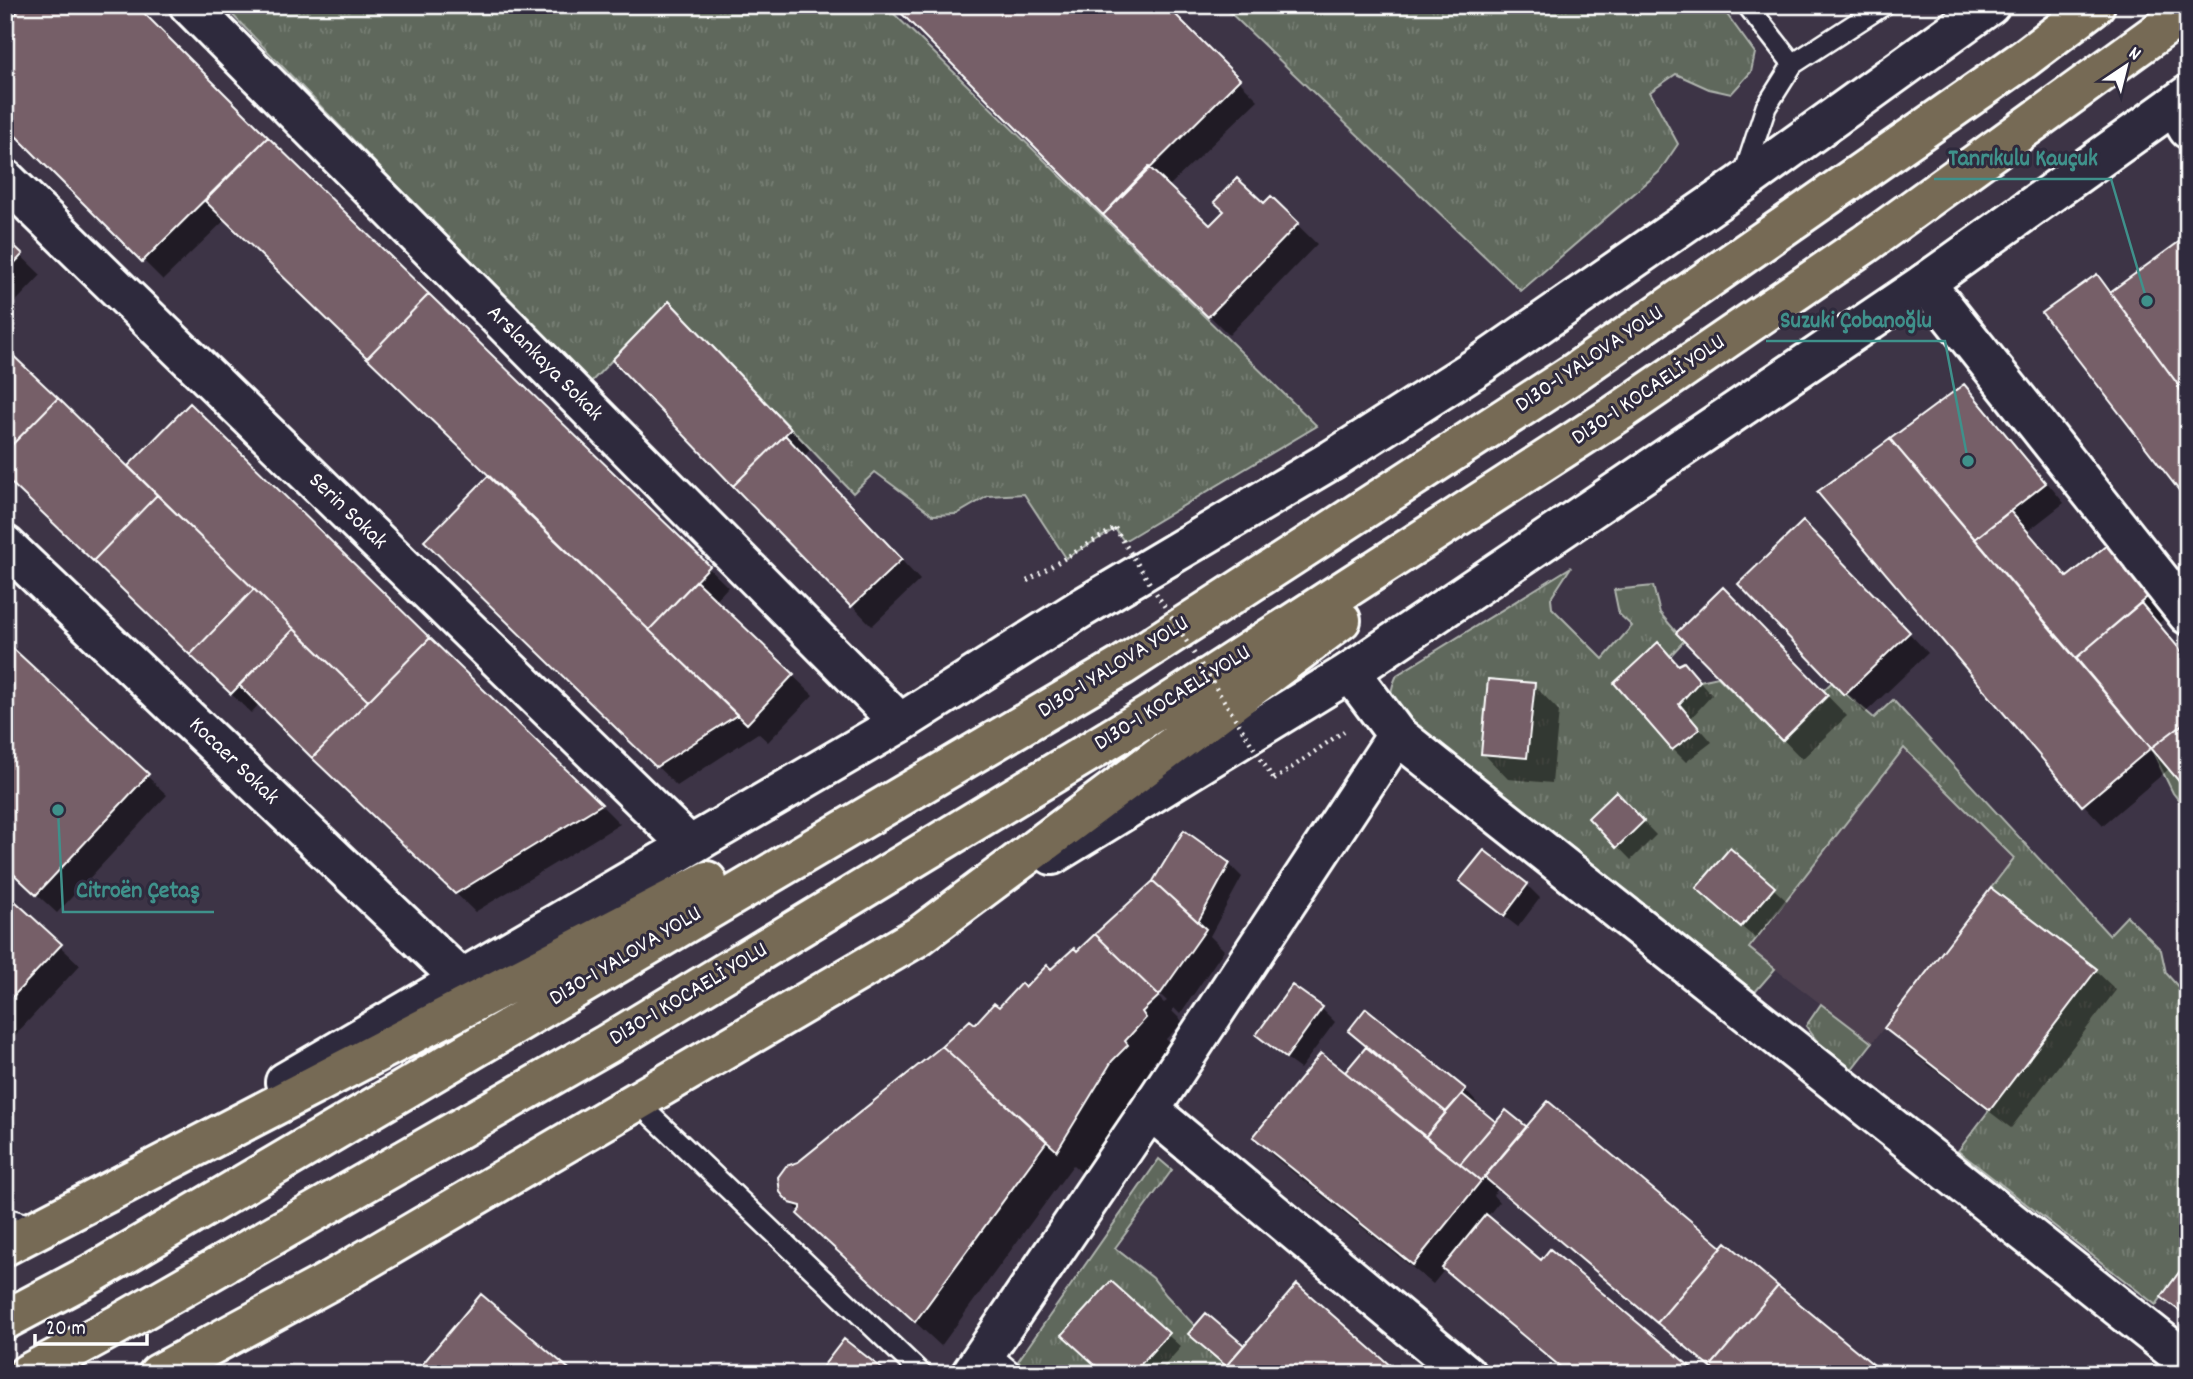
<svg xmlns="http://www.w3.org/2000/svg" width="2193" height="1379" font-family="Dekko,sans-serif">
  <defs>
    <pattern id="grass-tufts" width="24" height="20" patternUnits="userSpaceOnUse" patternTransform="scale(1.75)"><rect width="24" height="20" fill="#5f685c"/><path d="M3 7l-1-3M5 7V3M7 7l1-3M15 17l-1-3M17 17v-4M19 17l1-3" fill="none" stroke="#777f74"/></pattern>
  </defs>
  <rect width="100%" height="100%" fill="#3d3446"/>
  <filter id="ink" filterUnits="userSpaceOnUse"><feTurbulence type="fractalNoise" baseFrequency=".0143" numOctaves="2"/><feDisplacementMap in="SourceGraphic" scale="14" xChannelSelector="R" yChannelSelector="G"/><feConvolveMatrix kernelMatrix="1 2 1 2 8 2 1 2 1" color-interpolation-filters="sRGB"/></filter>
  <g filter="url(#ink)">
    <path fill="#4e4150" d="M1904 748 2014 858 1872 1043 1749 949Z"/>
    <path fill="url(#grass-tufts)" stroke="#afb4ae" stroke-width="2" d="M223 5H257L272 11 277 5H885L1317 426 1124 541 1115 529 1066 558 1024 494 988 496 957 514 933 515 875 472 853 493 669 301 589 384Z
      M1222 5H1720L1755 53 1751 72 1731 94 1709 89 1676 74 1650 92 1678 144 1659 172 1521 291Z
      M1571 567 1551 598 1552 608 1603 659 1632 626 1619 614 1614 590 1653 586 1660 613 1684 641 1670 656 1672 750 1700 729 1679 704 1700 681 1718 677 1782 741 1828 696 1824 690 1832 682 1874 718 1893 700 2109 935 2127 916 2161 950 2166 973 2188 998V1260L2156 1305 1958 1151 2097 969 1991 888 2014 858 1904 748 1749 948 1775 969 1755 992 1408 717C1391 700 1386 698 1397 675Z
      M2151 748 2188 792V812L2173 793Z
      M1821 1004 1872 1043 1851 1070 1817 1041 1806 1026Z
      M1159 1159 1172 1170 1115 1248 1153 1278 1166 1295 1195 1326 1189 1334 1235 1374H1033L1018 1361Z"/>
    <path fill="#0007" fill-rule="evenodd" d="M133 5 728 587 715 601 813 695 768 742 758 733 677 786 427 541 490 476 226 219 163 280 5 123Z
      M896 5H1163L1258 100 1168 187 1210 228 1264 206 1271 199 1317 244 1229 335Z
      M2187 238 2188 239V499L2097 276 2113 292Z
      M5 240 41 275 5 313Z
      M689 323 810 450 804 456 920 580 872 626 614 360Z
      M1964 386 1984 406 2064 503 2028 531 2069 578 2111 543 2171 613 2159 623 2188 658V789L2170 768 2103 825 2084 805 1820 492Z
      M190 406 601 805 620 824 475 912 260 703 251 713 5 477 128 469Z
      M1823 543 1928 653 1865 713 1740 584Z
      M1743 609 1847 716 1802 759 1679 633Z
      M1684 664 1712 695 1691 718 1712 742 1686 762 1673 749 1679 667Z
      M1534 685 1559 711 1552 783 1508 779 1483 753Z
      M147 776 167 795 57 913 5 865Z
      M1616 794 1656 835 1631 860 1590 818Z
      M1731 850 1787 901 1755 938 1711 901Z
      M1229 864 1242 877 1210 936 1224 950 1180 1014 1174 1008 1172 1011 1183 1022 1166 1039 1170 1044 1149 1067 1152 1071 1138 1087 1084 1175 1073 1165 941 1346 825 1239 785 1196 799 1163 975 1026 1051 971 1077 953ZM1116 952 1167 1001 1164 1003 1114 954Z
      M1462 881 1527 885 1540 898 1518 927 1475 894Z
      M1991 890 2096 971 2116 990 2011 1128 1906 1048 1886 1028Z
      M5 895 80 965 5 1046Z
      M1293 987 1322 1009 1335 1022 1300 1069 1271 1048 1258 1035Z
      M1350 1031 1465 1090 1477 1103 1475 1106 1718 1374 1498 1189 1493 1195 1499 1202 1487 1217 1542 1262 1696 1374H1567L1464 1288 1445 1269 1433 1284 1274 1157 1255 1137 1351 1079 1353 1077 1347 1072 1368 1048Z
      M1111 1284 1181 1347 1157 1374H1107Z"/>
    <path fill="#765e68" stroke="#fff" stroke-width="2" d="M5 5H24L5 24Z
      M24 5H136L268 137 142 262 5 125V24Z
      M893 5H1166L1240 79 1103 215Z
      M268 137 429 294 367 358 205 201Z
      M1149 167 1210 225 1224 211 1214 202 1237 178 1264 203 1271 196 1299 223 1208 317 1103 215Z
      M2187 236 2188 379 2179 386 2110 292Z
      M5 237 23 254 5 273Z
      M2097 274 2179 386 2178 387 2188 400V502L2042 313Z
      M429 294 710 566 649 630 367 358Z
      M669 301 791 429 733 486 612 360Z
      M5 348 58 398 5 452Z
      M2188 379V400L2178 387Z
      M1964 384 2046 483 1975 539 1890 439Z
      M58 398 157 495 93 561 5 477V452Z
      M190 403 430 638 368 701 128 466Z
      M785 435 902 559 851 607 733 486Z
      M1890 439 2151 748 2082 806 1817 492Z
      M488 476 649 630 737 715 656 767 424 541Z
      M157 495 254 589 190 655 93 561Z
      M2010 511 2067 577 2112 541 2153 592 2076 658 1975 539Z
      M1803 521 1910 632 1844 695 1738 584Z
      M696 581 794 674 747 724 649 630Z
      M1723 587 1828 695 1782 741 1676 633Z
      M254 589 294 629 231 694 190 655Z
      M2141 603 2188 659V720L2151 748 2076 658Z
      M294 629 368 701 312 758 239 685Z
      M430 638 602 804 455 894 312 758Z
      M5 641 149 774 36 895 5 866Z
      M1658 642 1678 665 1684 662 1700 681 1679 704 1700 729 1672 750 1614 683Z
      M1488 679 1535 683 1527 758 1481 754Z
      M2188 720V792L2151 748Z
      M1616 791 1644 821 1616 848 1588 818Z
      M1184 830 1230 863 1198 922 1153 881Z
      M1730 848 1775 887 1741 927 1696 888Z
      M1484 850 1528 884 1504 916 1459 881Z
      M1153 881 1206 929 1159 996 1095 934Z
      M1991 888 2097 969 1990 1110 1884 1028Z
      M5 892 62 944 5 1005Z
      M1095 934 1159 996 1142 1012 1146 1018 1125 1041 1128 1045 1112 1061 1057 1151 942 1046 970 1020 975 1024 994 1003 999 1007 1021 983 1025 988 1047 965 1051 969 1074 948 1077 951Z
      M1292 985 1323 1007 1286 1058 1256 1035Z
      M1366 1008 1466 1089 1446 1112 1348 1031Z
      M942 1046 1047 1141 915 1322 797 1214 801 1209V1206L790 1203 784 1197 780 1192 778 1177 786 1166 798 1162Z
      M1366 1047 1446 1112 1425 1137 1345 1072Z
      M1321 1053 1481 1181 1413 1265 1253 1137Z
      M1462 1094 1496 1122 1460 1164 1425 1137Z
      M1548 1101 1722 1247 1657 1323 1484 1177Z
      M1506 1110 1527 1127 1481 1181 1460 1164Z
      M1486 1214 1541 1260 1550 1249 1699 1374H1569L1442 1268Z
      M1726 1242 1778 1286 1710 1367 1657 1323Z
      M2188 1260V1317L2161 1297Z
      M1111 1281 1169 1333 1132 1374H1105L1062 1335Z
      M1297 1284 1400 1374H1235L1226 1366Z
      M1778 1286 1885 1374H1718L1710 1367Z
      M481 1294 575 1374H414Z
      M1206 1313 1244 1345 1226 1366 1188 1334Z
      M844 1339 889 1374H817Z"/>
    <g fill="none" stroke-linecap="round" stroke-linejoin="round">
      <defs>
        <path id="lane" d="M1747 5 1793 64 1884 5
          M1743 177 1766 107 1793 64
          M636 1101 922 1374
          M5 1218 39 1227
          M988 1352 1014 1374"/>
        <path id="street" d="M189 5 900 723
          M2174 105 2188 129
          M5 179 689 845
          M1925 283 2188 615
          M5 545 460 978
          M1397 735 2188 1362
          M1150 1110 1466 1374
          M971 1374 1150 1110 1397 735 1350 672"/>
        <path id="secondary" d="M1052 855 1350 672 1925 283 2188 95
          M285 1082 900 723 1080 609 1333 459 1483 363 1740 185 1990 5"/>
        <path id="highway" d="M5 1246 707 881
          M5 1320 95 1272 1122 666 1571 375 2024 59 2095 5
          M27 1374 117 1325 607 1044 1163 707 1615 415 1865 244 2188 10
          M158 1374 330 1281 919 936 1341 620"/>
      </defs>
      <use href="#lane" stroke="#fff" stroke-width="24"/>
      <use href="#street" stroke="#fff" stroke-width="44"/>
      <use href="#secondary" stroke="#fff" stroke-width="44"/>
      <use href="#highway" stroke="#fff" stroke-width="44"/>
      <path stroke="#fff" stroke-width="4.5" stroke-dasharray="2 5" stroke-linecap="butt" d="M1027 581 1115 528
        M1274 780 1344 731"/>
      <use href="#lane" stroke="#2f2a3d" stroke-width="19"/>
      <use href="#street" stroke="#2f2a3d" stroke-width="38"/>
      <use href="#secondary" stroke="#2f2a3d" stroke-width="38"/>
      <use href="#highway" stroke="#766a54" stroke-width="38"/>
      <path stroke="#fff" stroke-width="4.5" stroke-dasharray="2 5" stroke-linecap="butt" d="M1115 528 1274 780"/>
    </g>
  </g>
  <g text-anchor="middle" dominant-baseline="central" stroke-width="6" stroke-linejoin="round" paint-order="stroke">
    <g font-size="23" fill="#fff" stroke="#2f2a3d">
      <text transform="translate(1590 360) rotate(-34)">D130-1 YALOVA YOLU</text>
      <text transform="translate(544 364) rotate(45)">Arslankaya Sokak</text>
      <text transform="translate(1649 391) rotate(-34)">D130-1 KOCAELİ YOLU</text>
      <text transform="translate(347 512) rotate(44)">Serin Sokak</text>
      <text transform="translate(1114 668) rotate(-32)">D130-1 YALOVA YOLU</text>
      <text transform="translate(1173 699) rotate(-32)">D130-1 KOCAELİ YOLU</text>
      <text transform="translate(233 762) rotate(44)">Kocaer Sokak</text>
      <text transform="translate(626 957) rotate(-31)">D130-1 YALOVA YOLU</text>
      <text transform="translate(689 995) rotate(-31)">D130-1 KOCAELİ YOLU</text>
    </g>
  </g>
  <path fill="none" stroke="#3f918b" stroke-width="2.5" d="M2147 301L2111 179H1934M1968 461L1945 341H1766M58 810L63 912H214"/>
  <g fill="#3f918b" stroke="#2f2a3d" stroke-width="2.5">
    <circle cx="2147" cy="301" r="7"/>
    <circle cx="1968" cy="461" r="7"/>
    <circle cx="58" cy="810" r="7"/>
  </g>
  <g font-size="24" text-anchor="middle" font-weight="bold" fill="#3f918b" stroke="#2f2a3d" stroke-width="6" stroke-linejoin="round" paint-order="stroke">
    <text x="2023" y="165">Tanrıkulu Kauçuk</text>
    <text x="1856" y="327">Suzuki Çobanoğlu</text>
    <text x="138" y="897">Citroën Çetaş</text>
  </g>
  <rect width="2193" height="1379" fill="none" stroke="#2f2a3d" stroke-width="28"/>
  <rect x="14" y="14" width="2165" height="1351" fill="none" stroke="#fff" stroke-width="2.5" filter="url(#ink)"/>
  <g transform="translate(2126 66) rotate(35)" stroke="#2f2a3d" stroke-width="5" paint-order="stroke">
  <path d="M0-5L12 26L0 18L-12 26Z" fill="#ffffff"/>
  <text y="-10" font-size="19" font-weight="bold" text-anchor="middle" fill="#ffffff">N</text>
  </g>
  <path d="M35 1334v10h112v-10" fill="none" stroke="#ffffff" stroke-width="3.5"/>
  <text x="46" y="1334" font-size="21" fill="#ffffff" stroke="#2f2a3d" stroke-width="5" paint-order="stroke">20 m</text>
</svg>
